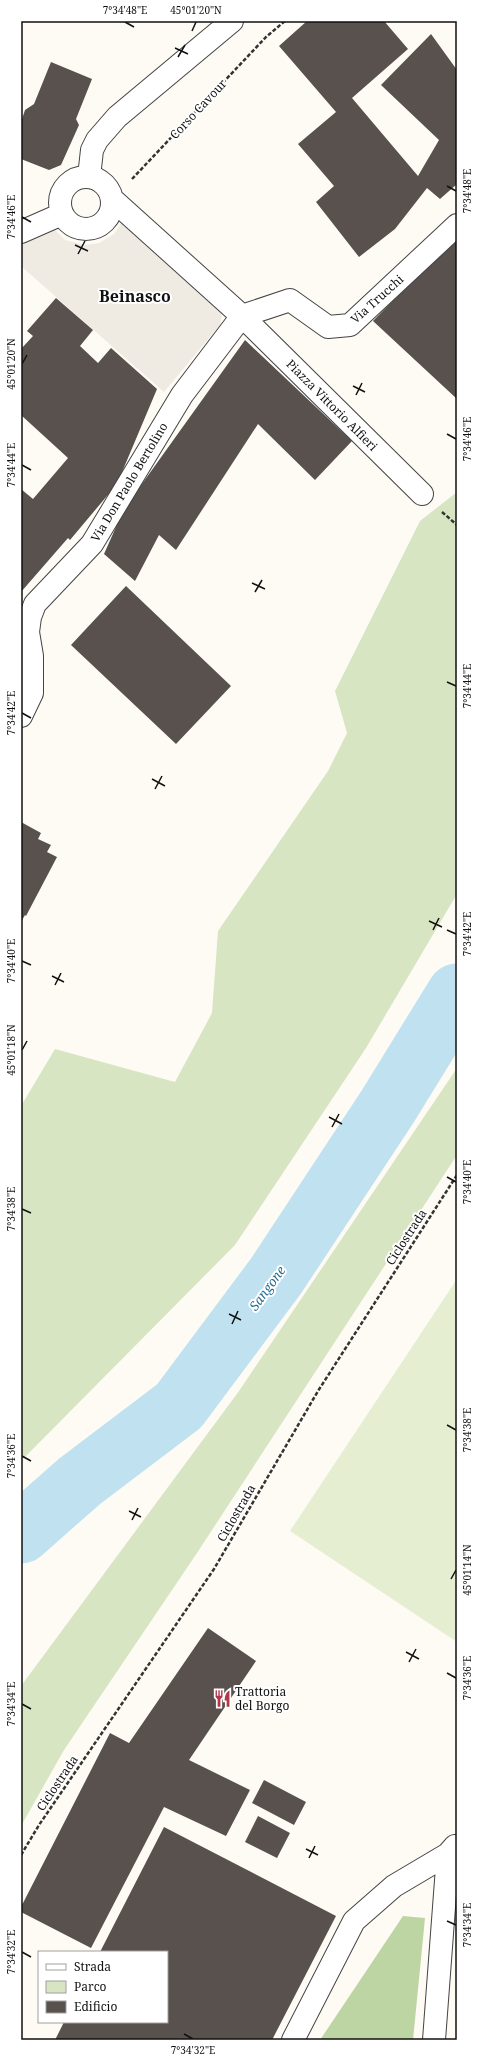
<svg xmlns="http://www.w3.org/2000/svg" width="478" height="2061" font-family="'Noto Serif',serif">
  <rect width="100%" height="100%" fill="#fefbf5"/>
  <path fill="#d7e5c2" d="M457 492V894L366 1048 235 1245 21 1461V1106L55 1049 175 1082 212 1013 218 931 328 771 347 733 335 691 420 521Z
    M457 1068V1155L197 1553 64 1750 21 1826V1686L239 1391Z"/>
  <path fill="#bdd4a3" d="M403 1916 425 1918 413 2040H320Z"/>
  <path fill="#e6eed2" d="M457 1279V1642L290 1531Z"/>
  <path fill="#efebe3" d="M122 222 218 309 222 315 220 325 164 392 21 266V243L52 227 65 240 85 245 99 243 114 234Z"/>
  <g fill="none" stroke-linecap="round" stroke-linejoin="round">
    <path stroke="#bfe1f0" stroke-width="61" d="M21 1533 80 1481 179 1406 276 1276 388 1106 457 994"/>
  </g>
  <path fill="#58514e" d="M307 21H384L408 49 352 98 418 176 439 140 381 85 431 34 457 70V184L440 199 427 188 395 229 359 257 316 202 334 186 298 144 336 112 279 46Z
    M51 62 92 79 76 119 79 125 61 165 49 170 21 159V122L25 110 34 104Z
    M457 235V399L373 321Z
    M56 298 93 330 80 346 98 363 111 348 157 389 117 484 70 540 68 538 21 592V489L33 499 68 458 21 415V349L33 336 27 331Z
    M245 340 352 441 315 480 258 424 176 550 159 535 135 581 104 554 124 509Z
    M126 586 231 686 176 744 71 645Z
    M21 822 41 833 38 839 51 845 47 852 57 857 26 916 25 915 21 922Z
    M208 1628 256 1661 189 1760 250 1790 226 1836 164 1807 91 1948 21 1912V1907L110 1733 129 1743Z
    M264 1780 306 1802 294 1825 252 1803Z
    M258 1816 290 1833 277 1858 245 1842Z
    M164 1827 336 1916 272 2040H55L64 2022H167V1952H100Z"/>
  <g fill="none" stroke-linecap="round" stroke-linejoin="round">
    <defs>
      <path id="minor" d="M60 203a26 26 0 1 1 52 0a26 26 0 1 1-52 0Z
        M89 177 92 150 97 140 117 117 232 21
        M21 232 62 214
        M422 494 242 316 290 300 328 327 350 325 457 225
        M21 716 32 693V656L28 632 30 617 35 604 92 544 182 395 242 316 112 199
        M293 2040 354 1921 394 1886 448 1854
        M434 2040 448 1854 455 1846"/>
    </defs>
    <use href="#minor" stroke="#444" stroke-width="24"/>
    <path stroke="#333" stroke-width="2.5" stroke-dasharray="4 2" stroke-linecap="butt" d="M132 179 266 37 285 21
      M442 512 457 525
      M21 1855 39 1825 214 1569 318 1391 457 1175"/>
    <use href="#minor" stroke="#fff" stroke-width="22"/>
  </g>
  <path fill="none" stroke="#111" stroke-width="1.5" d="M125 22 134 27M192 31 196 22M175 48 188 54M178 57 185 45M447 186 456 191M22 217 31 222M75 245 88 251M78 254 85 241M22 364 27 355M353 386 365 392M356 395 362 383M447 434 456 439M22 465 31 470M252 583 265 589M255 592 262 580M447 682 456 686M22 713 31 718M152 779 165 786M155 789 162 776M429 921 442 927M433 930 439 918M447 930 456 934M22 961 31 965M52 976 64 982M55 985 61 973M22 1050 27 1041M329 1117 342 1124M332 1127 339 1114M447 1177 456 1182M22 1209 31 1213M229 1314 241 1320M232 1324 238 1311M447 1425 456 1430M22 1456 31 1461M129 1511 141 1517M132 1520 138 1508M451 1579 456 1570M406 1652 419 1659M409 1662 416 1649M447 1673 456 1678M22 1704 31 1709M306 1849 318 1855M309 1858 315 1846M447 1921 456 1925M22 1952 31 1957M184 2034 193 2039"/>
  <defs>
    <symbol id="restaurant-bare" viewBox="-9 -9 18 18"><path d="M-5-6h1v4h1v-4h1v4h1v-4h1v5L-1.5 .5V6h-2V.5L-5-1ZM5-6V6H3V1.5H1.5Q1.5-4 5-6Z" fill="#b13847" stroke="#fff" stroke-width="2.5" paint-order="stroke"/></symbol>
  </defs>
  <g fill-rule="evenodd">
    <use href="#restaurant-bare" x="210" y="1686" width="25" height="25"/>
  </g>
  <g text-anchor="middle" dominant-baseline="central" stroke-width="4" stroke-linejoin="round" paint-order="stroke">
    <g font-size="12" fill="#111" stroke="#fff">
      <text transform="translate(198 109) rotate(-47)">Corso Cavour</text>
      <text transform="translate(377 299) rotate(-42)">Via Trucchi</text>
      <text transform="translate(332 405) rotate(45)">Piazza Vittorio Alfieri</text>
      <text transform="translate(129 482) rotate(-59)">Via Don Paolo Bertolino</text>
      <text transform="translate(406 1237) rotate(-57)">Ciclostrada</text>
      <text transform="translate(236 1513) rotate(-60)">Ciclostrada</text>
      <text transform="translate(57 1783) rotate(-56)">Ciclostrada</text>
    </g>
    <g font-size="12" fill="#111" stroke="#fff" text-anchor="start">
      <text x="235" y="1691">Trattoria<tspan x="235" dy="14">del Borgo</tspan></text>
    </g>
    <g font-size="13" font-style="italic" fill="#276d95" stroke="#fff">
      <text transform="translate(267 1288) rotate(-54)">Sangone</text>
    </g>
    <g font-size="16" font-weight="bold" fill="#111" stroke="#fff">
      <text x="135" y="296">Beinasco</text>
    </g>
  </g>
  <rect width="478" height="2061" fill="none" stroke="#ffffff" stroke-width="44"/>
  <rect x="38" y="1951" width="130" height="72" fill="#ffffff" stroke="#a0a0a0"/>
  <rect x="46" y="1964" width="20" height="6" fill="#ffffff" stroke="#a0a0a0"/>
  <text x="74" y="1971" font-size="12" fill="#111111">Strada</text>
  <rect x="46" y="1981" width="20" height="12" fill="#d7e5c2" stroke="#a0a0a0"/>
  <text x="74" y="1991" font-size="12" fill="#111111">Parco</text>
  <rect x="46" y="2001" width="20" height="12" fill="#58514e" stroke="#a0a0a0"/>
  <text x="74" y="2011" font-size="12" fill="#111111">Edificio</text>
  <rect x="22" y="22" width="434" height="2017" fill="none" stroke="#111" stroke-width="1.5"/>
  <g font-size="10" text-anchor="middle" fill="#111">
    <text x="125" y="14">7°34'48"E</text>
    <text x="196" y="14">45°01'20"N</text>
    <text transform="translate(467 191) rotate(-90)" y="4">7°34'48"E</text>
    <text transform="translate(11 217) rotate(-90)" y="4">7°34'46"E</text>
    <text transform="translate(11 364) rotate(-90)" y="4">45°01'20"N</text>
    <text transform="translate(467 439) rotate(-90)" y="4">7°34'46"E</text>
    <text transform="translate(11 465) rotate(-90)" y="4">7°34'44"E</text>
    <text transform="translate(467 686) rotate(-90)" y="4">7°34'44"E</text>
    <text transform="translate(11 713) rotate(-90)" y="4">7°34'42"E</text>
    <text transform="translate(467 934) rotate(-90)" y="4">7°34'42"E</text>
    <text transform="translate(11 961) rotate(-90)" y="4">7°34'40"E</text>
    <text transform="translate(11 1050) rotate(-90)" y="4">45°01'18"N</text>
    <text transform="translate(467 1182) rotate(-90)" y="4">7°34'40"E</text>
    <text transform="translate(11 1209) rotate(-90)" y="4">7°34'38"E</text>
    <text transform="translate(467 1430) rotate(-90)" y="4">7°34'38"E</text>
    <text transform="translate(11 1456) rotate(-90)" y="4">7°34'36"E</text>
    <text transform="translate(467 1570) rotate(-90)" y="4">45°01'14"N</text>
    <text transform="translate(467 1678) rotate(-90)" y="4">7°34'36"E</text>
    <text transform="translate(11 1704) rotate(-90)" y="4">7°34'34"E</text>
    <text transform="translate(467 1925) rotate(-90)" y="4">7°34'34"E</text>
    <text transform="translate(11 1952) rotate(-90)" y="4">7°34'32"E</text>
    <text x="193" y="2054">7°34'32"E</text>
  </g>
</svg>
